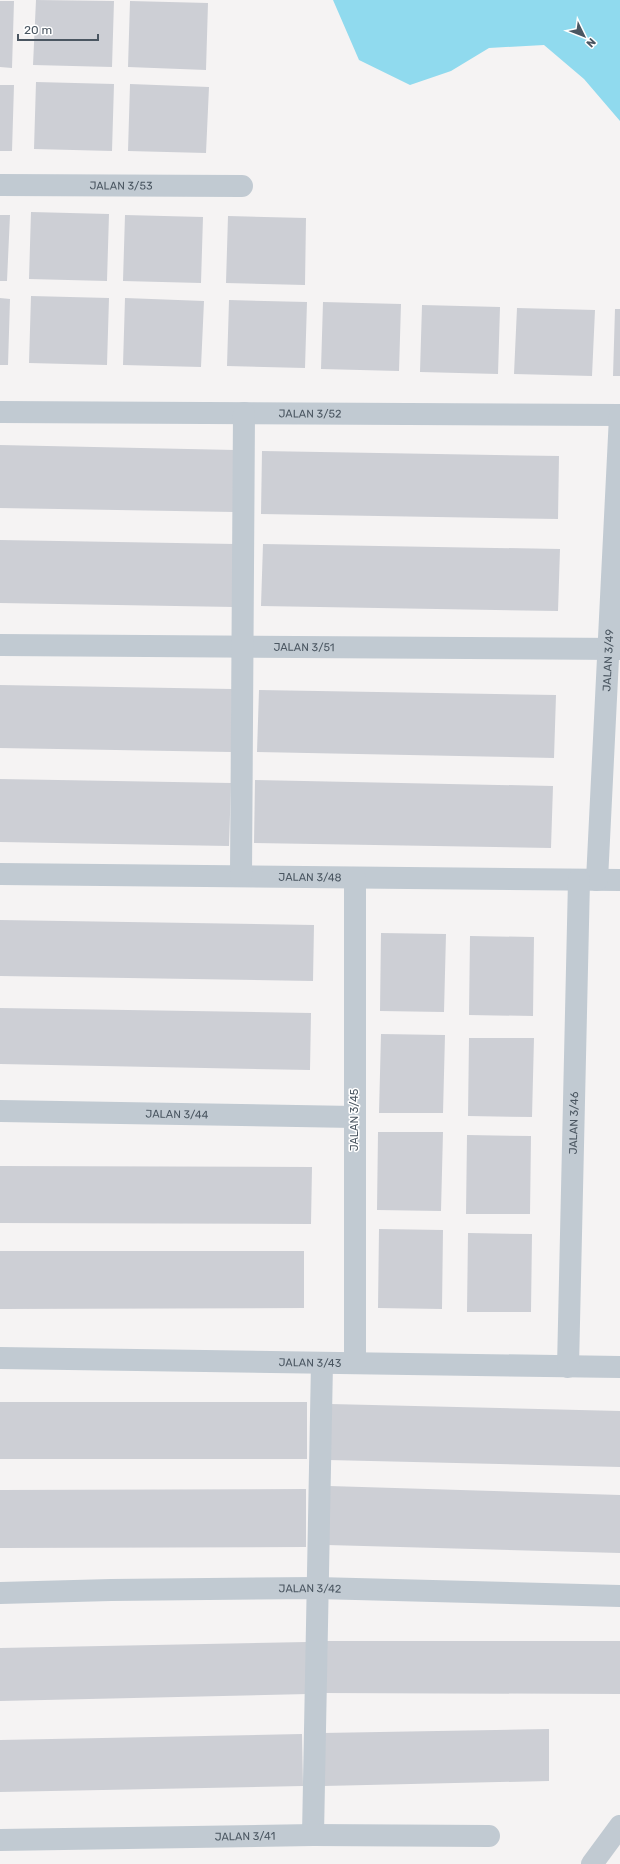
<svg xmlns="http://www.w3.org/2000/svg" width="620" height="1864" font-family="Rubik,sans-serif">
  <rect width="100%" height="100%" fill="#f5f3f3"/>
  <path fill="#90daee" d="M333 0H620V121L584 79 544 45 489 48 451 71 410 85 359 60Z"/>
  <path fill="#cdcfd5" d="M36 0 114 1 112 67 33 65Z
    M0 1H14L12 68 0 67Z
    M130 1 208 3 206 70 128 67Z
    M36 82 114 84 112 151 34 149Z
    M130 84 209 87 206 153 128 151Z
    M0 85H14L12 151H0Z
    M31 212 109 214 107 281 29 279Z
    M0 215H10L7 281H0Z
    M125 215 203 217 201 283 123 281Z
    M228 216 306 218 305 285 226 283Z
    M31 296 109 298 107 365 29 363Z
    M0 298 10 299 8 365H0Z
    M125 298 204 301 201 367 123 365Z
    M229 300 307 302 305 368 227 366Z
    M323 302 401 304 399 371 321 369Z
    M422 305 500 307 498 374 420 372Z
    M517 308 595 310 592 376 514 374Z
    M615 309H620V376H613Z
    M0 445 235 450 234 512 0 508Z
    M262 451 559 456 558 519 261 514Z
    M0 540 235 544 234 607 0 603Z
    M263 544 560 549 558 611 261 606Z
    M0 685 232 689 231 752 0 748Z
    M259 690 556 695 554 758 257 752Z
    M0 779 231 783 229 846 0 842Z
    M255 780 553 786 551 848 254 843Z
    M0 920 314 925 313 981 0 976Z
    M381 933 446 934 444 1012 380 1011Z
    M470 936 534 937 533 1016 469 1015Z
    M0 1008 311 1013 310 1070 0 1064Z
    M381 1034 445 1035 443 1113H379Z
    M469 1038H534L532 1117 468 1116Z
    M378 1132H443L441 1211 377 1210Z
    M467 1135 531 1136 530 1214H466Z
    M0 1166 312 1167 311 1224 0 1223Z
    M379 1229 443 1230 442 1309 378 1308Z
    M468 1233 532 1234 531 1312H467Z
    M0 1251H304V1308L0 1309Z
    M0 1402H307V1459H0Z
    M330 1404 620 1411V1467L328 1460Z
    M329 1486 620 1495V1553L327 1545Z
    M306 1489V1547L0 1548V1490Z
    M323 1641H620V1694L323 1693Z
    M307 1642 308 1694 0 1701V1648Z
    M549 1729V1781L323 1786 322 1733Z
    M302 1734 303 1786 0 1792V1740Z"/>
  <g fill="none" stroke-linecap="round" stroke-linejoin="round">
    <g stroke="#c1cad2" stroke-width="22">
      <path id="s1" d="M0 185 242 186"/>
      <path id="s2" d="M0 412 620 415"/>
      <path id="s3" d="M0 645 620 649"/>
      <path id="s4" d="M0 874 620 880"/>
      <path d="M241 876 244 413"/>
      <path id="s5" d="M597 880 620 416"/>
      <path id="s6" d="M0 1111 354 1117"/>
      <path id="s7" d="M0 1358 620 1367"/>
      <path d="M355 1363V878"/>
      <path id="s8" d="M568 1367 579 880"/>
      <path id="s9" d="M0 1593 111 1590 317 1588 620 1596"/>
      <path d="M313 1835 322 1363"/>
      <path id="s10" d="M0 1840 313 1835 489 1836"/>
      <path d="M592 1864 620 1826"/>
    </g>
  </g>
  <g text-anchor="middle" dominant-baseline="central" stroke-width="3" stroke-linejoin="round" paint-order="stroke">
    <g font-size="11" fill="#4a5661" stroke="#fff">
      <text stroke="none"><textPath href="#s1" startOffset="121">JALAN 3/53</textPath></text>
      <text stroke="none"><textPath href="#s2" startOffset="310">JALAN 3/52</textPath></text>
      <text stroke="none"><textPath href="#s3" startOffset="304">JALAN 3/51</textPath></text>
      <text stroke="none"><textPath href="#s5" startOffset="220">JALAN 3/49</textPath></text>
      <text stroke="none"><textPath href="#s4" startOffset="310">JALAN 3/48</textPath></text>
      <text stroke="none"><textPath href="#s6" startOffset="177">JALAN 3/44</textPath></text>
      <text transform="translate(354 1120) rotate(-90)">JALAN 3/45</text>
      <text stroke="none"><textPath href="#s8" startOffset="244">JALAN 3/46</textPath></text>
      <text stroke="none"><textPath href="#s7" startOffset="310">JALAN 3/43</textPath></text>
      <text stroke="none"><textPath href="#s9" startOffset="310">JALAN 3/42</textPath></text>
      <text stroke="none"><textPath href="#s10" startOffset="245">JALAN 3/41</textPath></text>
    </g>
  </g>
  <g transform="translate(584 36) rotate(133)" stroke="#ffffff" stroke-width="3" paint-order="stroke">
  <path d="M0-3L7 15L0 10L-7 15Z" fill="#4a5661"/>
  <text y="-6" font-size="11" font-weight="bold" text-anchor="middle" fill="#4a5661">N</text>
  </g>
  <path d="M18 34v6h80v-6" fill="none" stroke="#4a5661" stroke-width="2"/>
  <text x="24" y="34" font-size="12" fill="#4a5661" stroke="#ffffff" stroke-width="3" paint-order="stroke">20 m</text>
</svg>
